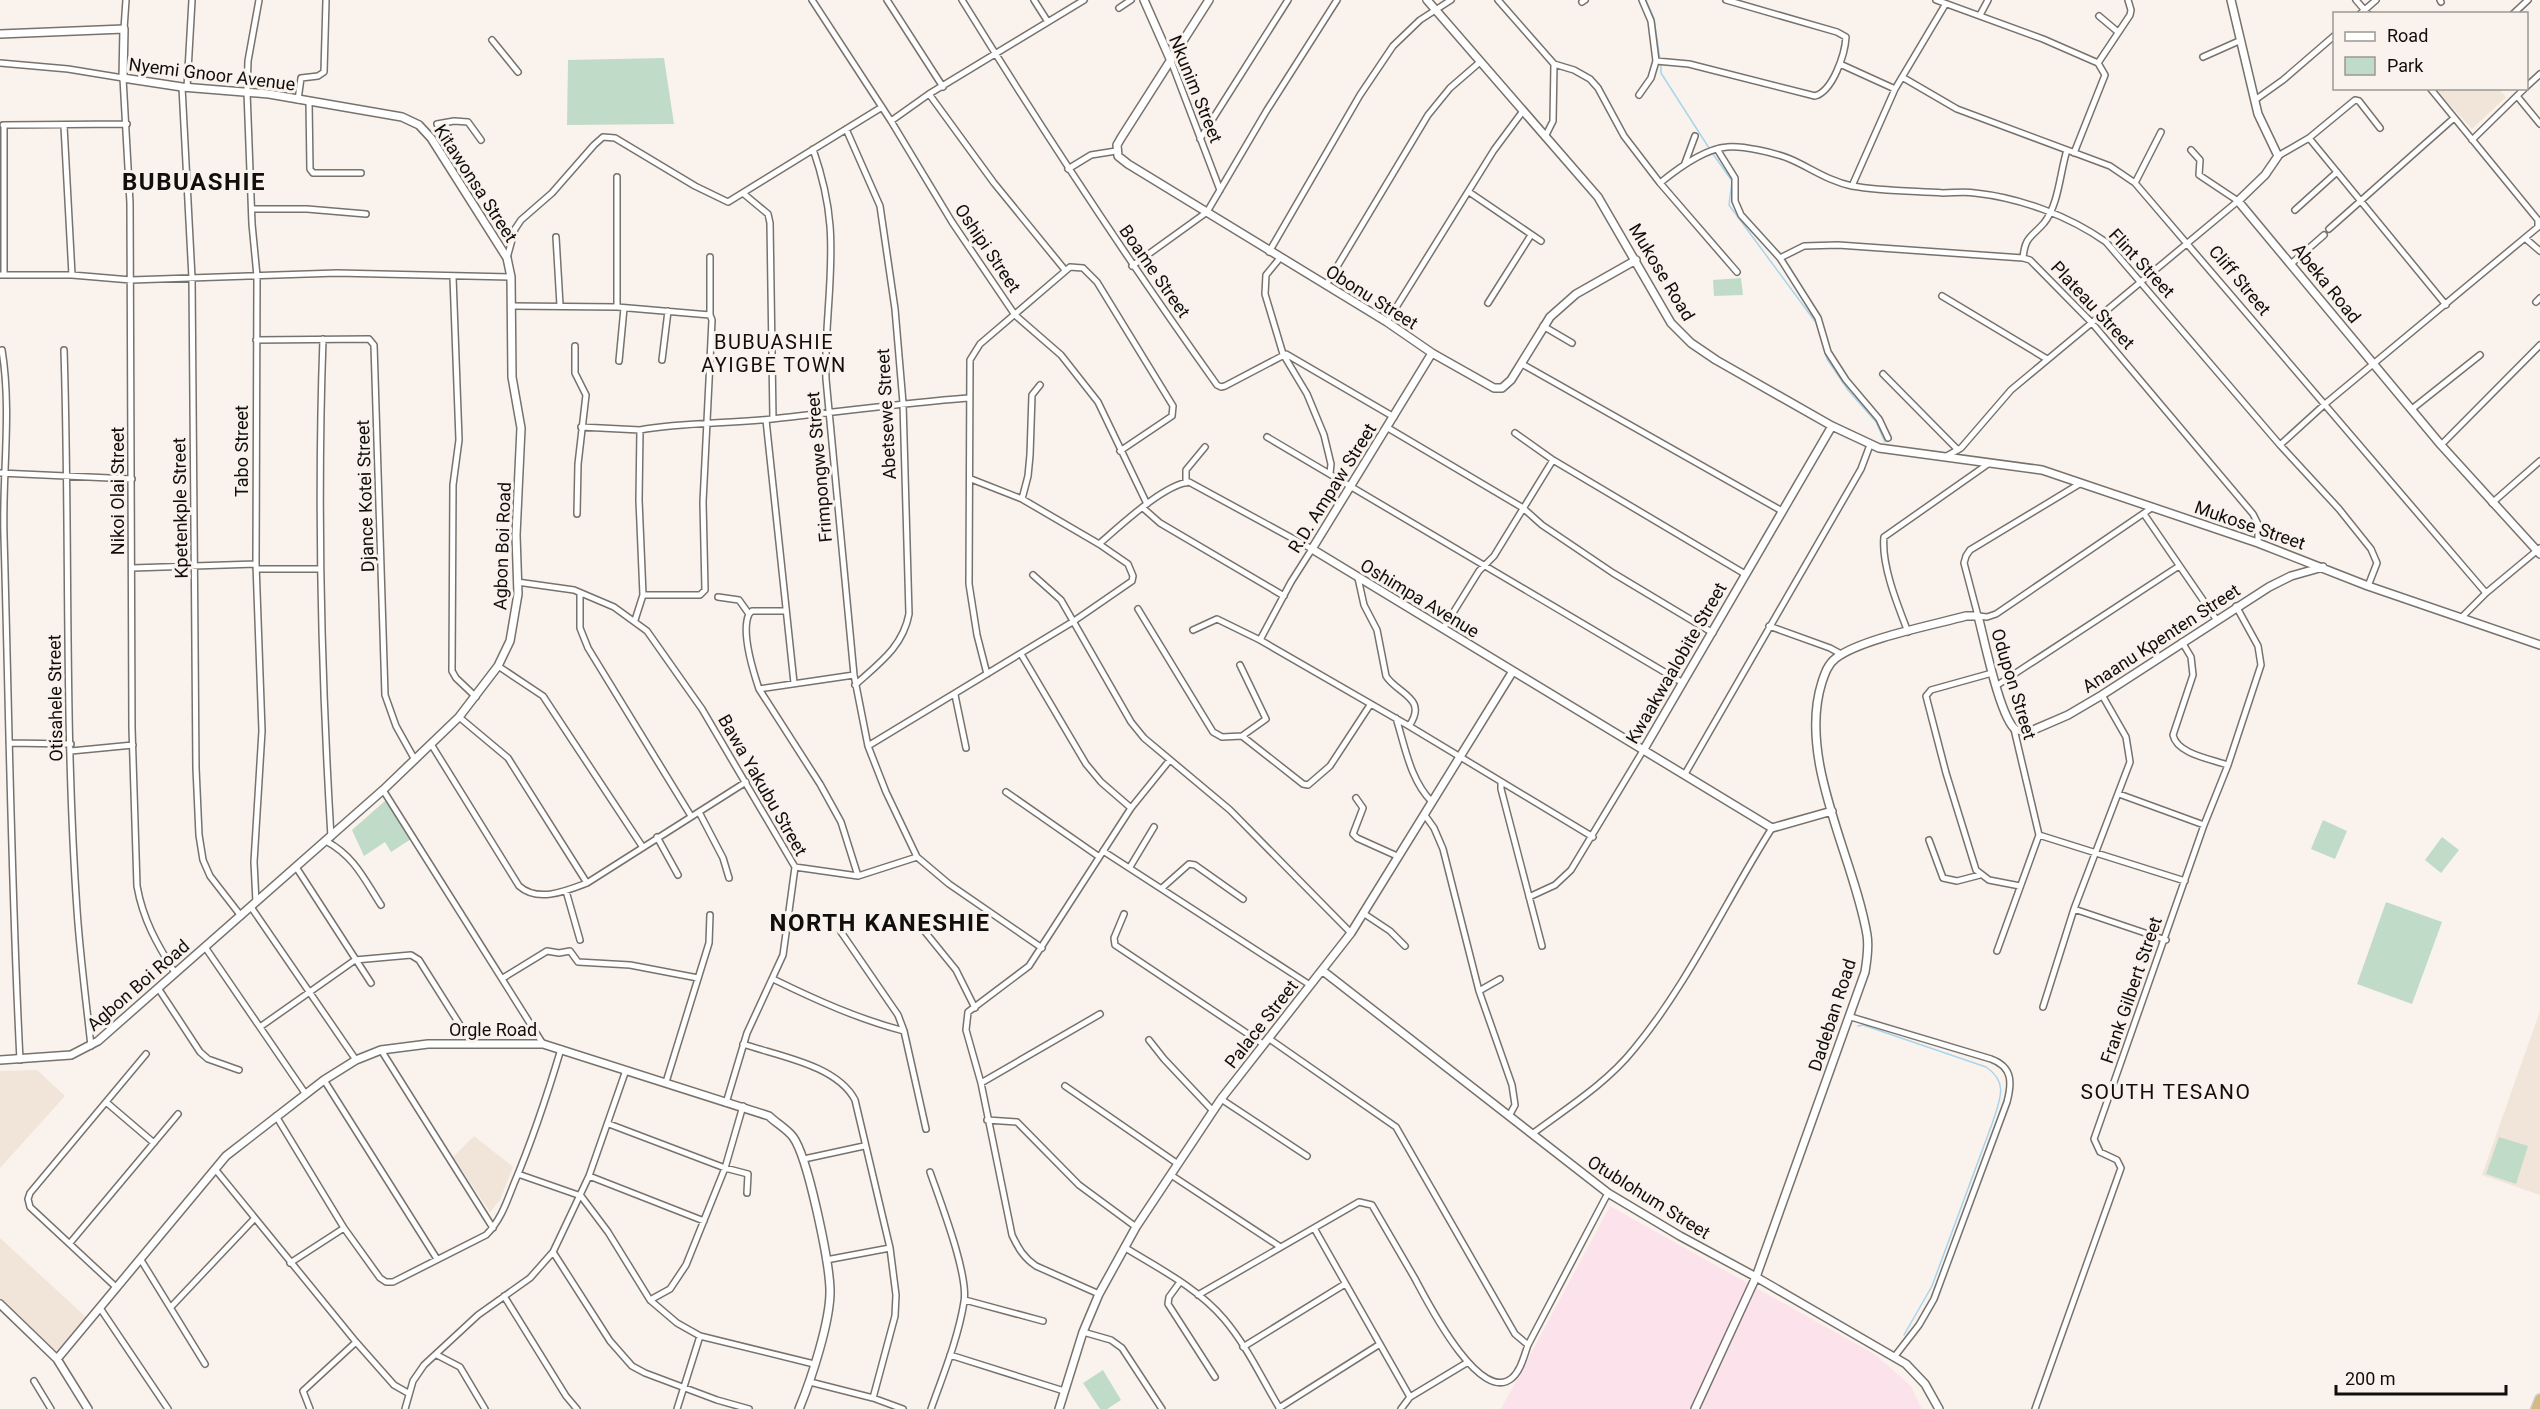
<svg xmlns="http://www.w3.org/2000/svg" width="2540" height="1409" font-family="Roboto,sans-serif">
  <rect width="100%" height="100%" fill="#faf3ed"/>
  <path fill="#fce3eb" d="M1610 1206 1876 1355 1911 1386 1922 1409H1501Z"/>
  <path fill="#f1e5d9" d="M2435 89H2499L2506 97 2472 129Z
    M2540 1011V1195L2482 1175Z
    M37 1070 65 1096 0 1168V1071Z
    M474 1136 513 1167 500 1200 490 1212 453 1157Z
    M0 1238 87 1318 60 1350 54 1349 0 1299Z"/>
  <path fill="#c0dbc8" d="M664 58 674 124 567 125 568 60Z
    M1741 278 1743 295 1714 296 1713 280Z
    M386 800 411 839 391 852 385 842 364 856 352 830Z
    M2323 820 2347 831 2335 859 2311 849Z
    M2442 837 2459 850 2441 873 2425 860Z
    M2386 902 2442 922 2412 1004 2357 984Z
    M2499 1137 2528 1146 2516 1184 2486 1174Z
    M1103 1370 1121 1400 1107 1409H1100L1083 1383Z"/>
  <g fill="none" stroke-linecap="round" stroke-linejoin="round">
    <path stroke="#a8d5ec" stroke-width="1.5" d="M1646 0 1654 18 1660 60
      M1661 65V73L1709 148
      M1713 154 1732 181 1729 205 1817 324 1827 359 1848 390 1876 422 1885 442
      M1858 1026 1863 1025 1986 1067C2010 1083 1999 1101 1992 1124L1932 1286 1904 1335"/>
    <defs>
      <path id="minor" d="M812 0 891 121 952 222 1015 315 1061 355 1098 402 1147 504
        M887 0 943 87
        M962 0C1043 131 1127 259 1217 385L1221 387 1225 386 1286 354 1394 417
        M1034 0 1048 22
        M1498 0 1554 64 1574 70 1590 79 1598 88 1624 136 1660 183 1737 272
        M1642 0 1651 21 1656 61 1689 64 1815 96C1833 91 1845 54 1846 37L1837 32 1726 0
        M1936 0 2043 39 2098 63 2105 75 2074 153
        M2356 0 2368 14
        M2440 0 2441 2
        M1582 2 1585 0
        M1119 8 1131 0
        M2360 14 2376 0
        M2513 14 2528 0
        M1980 15 1988 0
        M2099 16 2118 32
        M124 29 126 0
        M492 40 518 72
        M2203 57 2239 41
        M1171 61 1220 190
        M0 63 68 69 123 78 130 203 132 728 137 886C143 920 157 944 175 973
        M2098 63 2130 15 2131 10 2128 0
        M1840 64 1895 89
        M1902 77 1957 109 2110 166 2135 183 2486 593
        M182 87 192 278 196 768 199 835 203 860 210 876 241 916
        M2526 87 2540 74
        M187 88 192 0
        M929 94 994 183 1065 270
        M1639 95 1651 78 1656 61
        M2517 96 2540 124
        M298 100 301 78 318 76 324 72 326 1
        M2255 100 2283 80 2334 36
        M309 102 310 169 313 173H361
        M891 121 929 94 1084 0
        M437 124 454 121 468 122 481 140
        M3 125 127 124
        M4 125V275
        M64 126 72 275
        M846 129 880 206 895 309 903 403 909 614C903 647 878 664 855 685
        M1545 137 1553 121 1554 64
        M2309 138 2446 305
        M1200 139 1288 0
        M2472 140 2525 88
        M813 149C822 175 828 199 830 226 834 277 824 328 826 379L854 675 868 746 886 792 917 857 949 884 1042 948
        M1717 149 1735 178V201L1741 215 1780 258 1818 318 1828 352 1846 380 1879 419 1888 438
        M2278 156 2309 138 2355 100 2359 101 2380 128
        M1685 163 1695 136
        M1068 169 1091 155 1116 151
        M1660 183C1677 169 1704 149 1727 147 1741 145 1776 153 1790 159 1811 168 1828 181 1852 186 1881 191 1913 191 1943 193 1954 193 1964 191 1975 193 2021 198 2069 216 2106 242L2280 445 2339 509 2371 549 2377 563 2368 586
        M2135 183 2161 132
        M1852 186 1895 89 1945 5
        M1469 192 1541 241
        M744 194 768 214 770 223 773 419
        M252 209H307L366 214
        M2295 210 2337 172
        M2329 229 2454 118
        M556 237 560 305
        M2526 239 2540 251
        M1269 252 1360 95 1393 46 1420 20 1451 0
        M507 258 515 229 521 220 552 193 594 145 603 137 615 138 695 186 728 202 882 107
        M1280 258 1266 275 1265 294 1283 354 1307 394 1324 435 1331 464 1330 473
        M1780 258 1804 246 1838 245 2023 258 2030 260 2092 323 2253 514 2258 524V543
        M2023 258C2025 236 2032 237 2044 223 2059 204 2060 172 2067 150
        M2292 263 2324 235
        M1132 266 1207 212 1267 110 1337 0
        M0 275H72L131 280 337 273 511 277
        M453 277 459 440 453 485 452 671 456 678 476 697
        M1326 285 1428 115 1450 88 1480 62
        M1942 296 2047 359
        M2536 302 2540 298
        M1488 303 1531 235
        M511 306 617 307 710 315
        M617 307V177
        M1387 322 1494 150 1523 111
        M1543 326 1572 343
        M323 339C317 505 321 670 331 837
        M256 340 369 339 374 345 385 695 396 726 415 760
        M575 346V373L586 395 578 464 577 514
        M2 350C12 412 2 475 4 536 9 711 11 885 20 1060
        M64 350C70 536 64 723 77 910 80 955 86 1000 91 1046
        M662 360 668 311
        M619 361 624 308
        M1522 364 1782 511
        M1883 374 1958 450
        M2412 409 2480 355
        M766 420 794 683
        M581 427 640 430
        M1388 428 1523 508 1542 525 1613 573 1713 633
        M1515 433 1553 460 1745 574
        M1267 437 1683 683
        M2280 445 2325 404 2538 227V220L2430 88
        M2441 445 2540 345
        M1945 457 1961 448 2011 390 2238 201 2199 175 2200 160 2191 150
        M0 473 132 479
        M1186 483V470L1205 447
        M2081 483 1970 550 1966 556 1964 563 1978 616 1987 617 1996 614 2153 507
        M1022 499 1028 476 1030 455 1032 395 1040 385
        M2492 503 2540 461
        M1143 508 1160 523 1284 596
        M2144 514 2216 619
        M1099 544C1120 526 1163 485 1189 482L1312 549 1291 582 1260 640
        M132 568 256 564
        M256 569H319
        M1033 575 1061 600 1131 722 1144 738 1230 810 1351 933
        M1358 578 1364 605 1377 630 1386 676C1396 693 1429 698 1409 726
        M517 582 574 590 614 607 647 631 702 709 795 867 783 955 747 1033 726 1103
        M580 593V628L588 648 691 816
        M643 595H700L705 590 703 502 712 320 710 315V257
        M718 597 739 600 749 614
        M1138 609 1213 732 1222 737 1242 736 1303 784 1308 785 1330 766 1370 705
        M785 611H752L749 614C741 631 753 671 759 689L820 784 841 822 858 876
        M2462 617 2486 593 2540 548
        M635 620 643 595 639 500 640 430C684 422 728 424 772 419 838 412 902 403 968 398
        M1769 626 1830 648 1841 654
        M1443 629 1479 571 1494 556 1553 460
        M1193 630 1217 619 1260 640 1409 726 1593 837
        M1908 632C1898 606 1881 565 1884 537L1988 464
        M2182 642 2191 657 2193 675 2173 735C2177 754 2211 759 2228 765
        M1021 654 1086 764 1101 782 1131 808
        M1240 665 1266 719 1242 736
        M498 666 543 696 642 846
        M1992 673 1931 690 1926 696 1946 773 1976 870 1989 880 2020 886
        M987 674 977 635 969 584 970 360 980 344 1070 267 1083 268 1097 282 1173 406 1172 416 1120 451
        M1996 686 2179 566
        M759 689 854 675
        M955 695 966 748
        M459 717 508 758 587 883
        M1396 718C1405 746 1410 780 1432 802
        M9 743 71 744
        M431 744 519 886C538 903 566 891 587 883L746 782
        M868 746 1074 621 1132 581 1133 576 1128 564 1099 544 1022 499 971 479
        M71 751 133 745
        M1685 774 1861 469 1870 445
        M1501 782V789L1542 946
        M383 790 543 1044
        M1006 792 1098 856
        M2119 794 2204 825
        M1356 798 1363 808 1353 834 1357 838 1397 856
        M699 812 723 858 729 878
        M1424 814 1434 828 1443 849 1479 991 1512 1085 1515 1105 1509 1116
        M2039 835 2185 881
        M657 837 678 875
        M1929 840 1943 878 1957 881 1980 875
        M326 841C355 857 364 879 381 905
        M1103 851 1310 985
        M296 867 371 983
        M795 867 858 876 917 857
        M1130 867 1154 827
        M1162 888 1189 864 1195 865 1243 899
        M566 891 580 940
        M1529 897 1555 885 1571 870 1644 749
        M256 902 254 862 262 731 256 564 257 276 252 224 247 92 248 61 259 0
        M251 907 356 1060
        M2074 909 2166 940
        M1363 913 1390 931 1405 946
        M1124 914 1114 938 1115 945 1263 1044
        M917 922 956 970 975 1008
        M841 932 898 1015 904 1031 926 1129
        M205 947 305 1093
        M1997 951 2039 835 2014 729
        M503 978 547 951 559 953 570 951 578 962 630 965 698 978
        M773 979C816 1000 858 1019 904 1031
        M158 988 200 1052 208 1059 239 1070
        M1479 991 1500 979
        M2043 1007 2074 909 2130 762 2126 737 2102 695
        M1851 1017 1991 1059C2013 1067 2012 1083 2007 1102L1934 1299 1919 1325 1895 1356
        M260 1027 355 960 411 955 419 960 472 1044
        M1268 1038 1396 1127 1515 1334 1528 1345
        M1149 1040 1164 1059 1213 1111
        M743 1044C778 1056 837 1065 855 1100L890 1248 896 1295 895 1316 873 1398
        M381 1050 493 1228
        M324 1080 437 1259
        M666 1082 709 943 710 915
        M981 1083 1100 1014
        M1065 1086 1178 1164
        M1221 1099 1307 1156
        M106 1102 154 1143
        M276 1116 344 1228 380 1278 386 1282H393L486 1235C500 1221 506 1204 513 1186 532 1141 547 1096 561 1049
        M987 1120 1017 1122 1079 1185 1136 1227
        M609 1124 725 1168 748 1174 747 1193
        M1532 1134C1567 1108 1607 1083 1634 1049 1688 984 1727 899 1772 828
        M804 1159 864 1146
        M215 1169 356 1342 394 1385 408 1393
        M930 1172C940 1201 969 1275 964 1302 958 1339 943 1375 931 1409
        M518 1174 581 1196 608 1232 650 1300 677 1323 700 1336 814 1364
        M1171 1175 1279 1246
        M589 1176 704 1221
        M1314 1228 1410 1397
        M70 1243 178 1114
        M1124 1247C1158 1268 1198 1288 1224 1319 1247 1346 1262 1379 1280 1409
        M553 1252 610 1341 632 1366 645 1373 717 1400 749 1409
        M141 1260 205 1364
        M826 1260 890 1248
        M290 1263 344 1228
        M1180 1282 1169 1297 1168 1304 1215 1377
        M117 1288 30 1207 28 1199 30 1193 146 1054
        M1099 1294 1036 1266C1024 1258 1018 1248 1012 1235L981 1083 966 1030 968 1012 1029 966 1131 808 1169 761
        M1198 1295 1359 1202 1372 1205C1386 1229 1400 1253 1414 1277 1425 1297 1479 1406 1512 1378 1521 1370 1524 1356 1528 1345L1608 1193
        M504 1296 566 1396 577 1409
        M650 1300 670 1289 686 1265 725 1168 743 1106
        M965 1300 1043 1321
        M171 1307 254 1219
        M100 1308 168 1409
        M1083 1332 1111 1340 1122 1348 1162 1409
        M1243 1347 1345 1284
        M437 1355 460 1367 485 1409
        M950 1355 1064 1391
        M34 1381 51 1409
        M810 1382 873 1398 903 1409
        M1279 1408 1380 1344
        M310 1409 303 1391 356 1342
        M405 1409 413 1381 424 1365 478 1315 530 1278 553 1252 589 1176 626 1070
        M677 1409 700 1336
        M1401 1409 1410 1397 1468 1362
        M2035 1409 2121 1168 2117 1160 2100 1152 2094 1139 2204 825 2228 765 2261 665 2258 646 2236 606"/>
      <path id="tertiary" d="M1144 0 1171 61
        M1209 0 1121 138 1117 145 1118 156 1128 164 1387 322 1432 353 1494 388H1502L1511 380 1550 317 1576 294 1636 260
        M1427 0 1598 197 1671 323 1691 343 1716 360 1832 426 1879 448 2042 470 2258 543 2368 586 2540 645
        M2231 0 2258 114 2278 156 2265 175 2238 201 2441 445 2540 554
        M0 34 124 29 123 78 182 87 269 94 402 117 419 125 431 138 507 258 511 277 512 377 521 428 516 535 518 594 510 641 498 666 459 717 383 790 98 1041 71 1055 0 1060
        M1432 353 1312 549 1772 828 1832 811
        M1644 749 1832 426
        M1323 971 1608 1193 1680 1236 1756 1277 1906 1364 1925 1384 1939 1409
        M0 1304 57 1359 88 1409
        M57 1359 226 1156 324 1080 356 1060 381 1050 428 1044H543L769 1116C776 1123 787 1129 793 1137 808 1157 829 1261 830 1289 831 1320 811 1380 799 1409
        M1059 1409 1083 1332 1099 1294 1136 1227 1221 1099 1351 933 1513 671
        M1695 1409 1756 1277 1865 972C1867 960 1869 947 1867 935 1854 857 1797 760 1822 682 1825 673 1828 664 1836 658 1861 639 1933 625 1966 616H1978C1984 638 2000 719 2016 730L2031 731 2068 715 2102 695 2269 587 2291 576 2323 567"/>
      <path id="trunk" d="M2536 1409 2540 1399"/>
    </defs>
    <use href="#minor" stroke="#77726c" stroke-width="8"/>
    <use href="#tertiary" stroke="#77726c" stroke-width="10"/>
    <use href="#trunk" stroke="#cfcfcf" stroke-width="12"/>
    <use href="#minor" stroke="#fff" stroke-width="5"/>
    <use href="#tertiary" stroke="#fff" stroke-width="7"/>
    <use href="#trunk" stroke="#d2ba80" stroke-width="9"/>
  </g>
  <g text-anchor="middle" dominant-baseline="central" stroke-width="6" stroke-linejoin="round" paint-order="stroke">
    <g font-size="18" fill="#110f0d" stroke="#faf3ed">
      <text transform="translate(212 74) rotate(7)">Nyemi Gnoor Avenue</text>
      <text transform="translate(1196 89) rotate(68)">Nkunim Street</text>
      <text transform="translate(476 183) rotate(57)">Kitawonsa Street</text>
      <text transform="translate(988 248) rotate(56)">Oshipi Street</text>
      <text transform="translate(2142 263) rotate(47)">Flint Street</text>
      <text transform="translate(1155 271) rotate(55)">Boame Street</text>
      <text transform="translate(1662 272) rotate(59)">Mukose Road</text>
      <text transform="translate(2240 280) rotate(50)">Cliff Street</text>
      <text transform="translate(2327 283) rotate(51)">Abeka Road</text>
      <text transform="translate(1372 297) rotate(32)">Obonu Street</text>
      <text transform="translate(2093 305) rotate(47)">Plateau Street</text>
      <text transform="translate(886 414) rotate(-93)">Abetsewe Street</text>
      <text transform="translate(241 451) rotate(-90)">Tabo Street</text>
      <text transform="translate(819 467) rotate(-95)">Frimpongwe Street</text>
      <text transform="translate(1332 488) rotate(-58)">R.D. Ampaw Street</text>
      <text transform="translate(117 491) rotate(-90)">Nikoi Olai Street</text>
      <text transform="translate(365 496) rotate(-92)">Djance Kotei Street</text>
      <text transform="translate(180 508) rotate(-91)">Kpetenkple Street</text>
      <text transform="translate(2250 525) rotate(19)">Mukose Street</text>
      <text transform="translate(502 546) rotate(-88)">Agbon Boi Road</text>
      <text transform="translate(1420 598) rotate(31)">Oshimpa Avenue</text>
      <text transform="translate(2161 638) rotate(-33)">Anaanu Kpenten Street</text>
      <text transform="translate(1676 663) rotate(-60)">Kwaakwaalobite Street</text>
      <text transform="translate(2014 684) rotate(73)">Odupon Street</text>
      <text transform="translate(55 698) rotate(-91)">Otisahele Street</text>
      <text transform="translate(763 785) rotate(60)">Bawa Yakubu Street</text>
      <text transform="translate(138 985) rotate(-41)">Agbon Boi Road</text>
      <text transform="translate(2131 990) rotate(-71)">Frank Gilbert Street</text>
      <text transform="translate(1832 1015) rotate(-72)">Dadeban Road</text>
      <text transform="translate(1261 1024) rotate(-52)">Palace Street</text>
      <text x="493" y="1029">Orgle Road</text>
      <text transform="translate(1649 1197) rotate(32)">Otublohum Street</text>
    </g>
    <g font-size="20" letter-spacing="1.5" fill="#110f0d" stroke="#faf3ed">
      <text x="774" y="342">BUBUASHIE<tspan x="774" dy="23">AYIGBE TOWN</tspan></text>
    </g>
    <g font-size="21" letter-spacing="1.5" fill="#110f0d" stroke="#faf3ed">
      <text x="2166" y="1092">SOUTH TESANO</text>
    </g>
    <g font-size="24" font-weight="bold" letter-spacing="1.5" fill="#110f0d" stroke="#faf3ed">
      <text x="194" y="182">BUBUASHIE</text>
      <text x="880" y="923">NORTH KANESHIE</text>
    </g>
  </g>
  <rect x="2333" y="12" width="195" height="78" fill="#faf3ed" stroke="#9d9893" stroke-width="1.5"/>
  <rect x="2345" y="32" width="30" height="9" fill="#ffffff" stroke="#9d9893" stroke-width="1.5"/>
  <text x="2387" y="42" font-size="18" fill="#110f0d">Road</text>
  <rect x="2345" y="57" width="30" height="18" fill="#c0dbc8" stroke="#9d9893" stroke-width="1.5"/>
  <text x="2387" y="72" font-size="18" fill="#110f0d">Park</text>
  <path d="M2336 1385v9h170v-9" fill="none" stroke="#110f0d" stroke-width="3"/>
  <text x="2345" y="1385" font-size="18" fill="#110f0d" stroke="#faf3ed" stroke-width="4.5" paint-order="stroke">200 m</text>
</svg>
